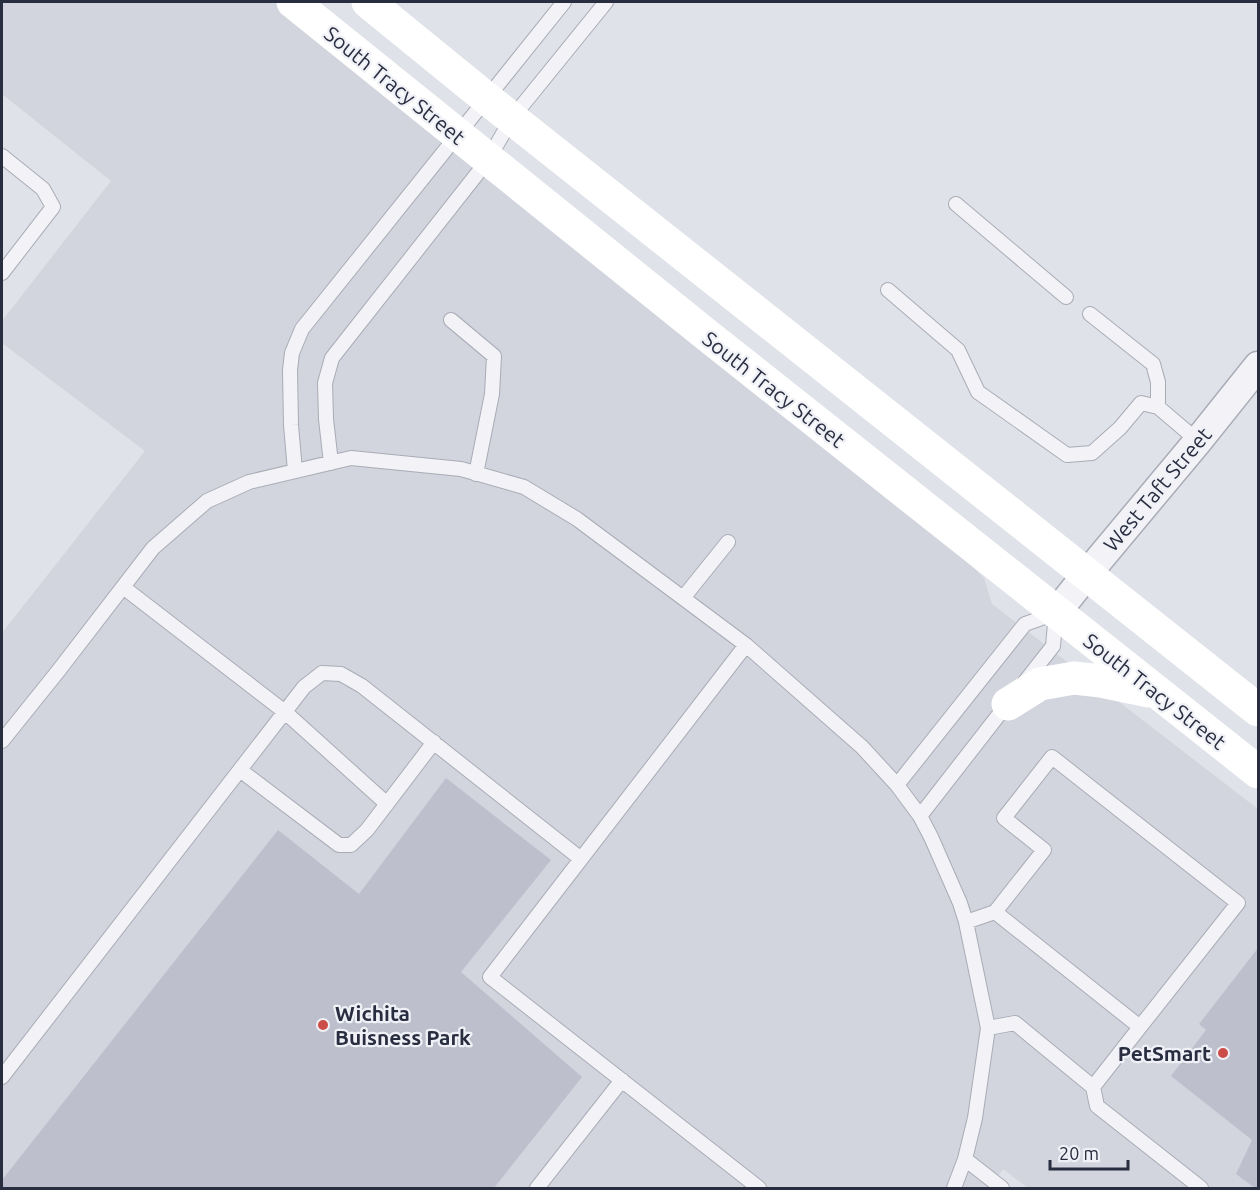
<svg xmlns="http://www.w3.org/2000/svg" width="1260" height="1190" font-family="Ubuntu,sans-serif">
  <rect width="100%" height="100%" fill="#e0e2e9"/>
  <path fill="#d2d4de" d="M2 2H275L411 114 963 557 984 578 992 604 1258 809V1188H1028L1003 1169 990 1188H2V633L145 451 2 343V321L111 181 2 94Z"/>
  <path fill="#bdc0cc" d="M446 778 551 860 461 972 582 1077 494 1188H2V1180L278 830 359 894Z
    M1258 948V1188H1255L1236 1174 1252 1140 1171 1076 1206 1030 1199 1024Z"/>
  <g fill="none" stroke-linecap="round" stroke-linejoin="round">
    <defs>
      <path id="lane" d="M2 156 43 189 53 207 2 273
        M956 204 1066 297
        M888 290 958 350 978 392 1067 455 1092 453 1120 428 1141 403 1158 407 1198 441
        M1090 314 1153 364 1158 382V407
        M451 320 494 356 492 394 476 474
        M331 463 326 419 325 383 332 358 488 160 512 118 606 2
        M295 471 291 425 290 370 292 353 302 329 564 2
        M123 587 285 712 387 804
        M683 598 728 542
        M746 645 490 977 759 1188
        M2 741 59 670 153 548 207 501 249 482 351 458 461 469 524 487 577 519 746 645 862 747 897 785 920 816 931 837 960 903 966 922 988 1028 975 1118 965 1159 954 1188
        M240 770 339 845H351L367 830 434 742
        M897 785 1025 624 1056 613 1053 646 1024 683
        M920 816 1008 703
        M995 912 1044 850 1004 818 1052 757 1238 903 1140 1027
        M966 922 995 912 1140 1027 1093 1087
        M988 1028 1015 1023 1093 1087 1097 1106 1201 1188
        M2 1077 304 687 322 673 341 674 362 686 581 859
        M965 1159 1002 1188
        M537 1188 622 1080"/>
      <path id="street" d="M1056 613 1087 574 1198 441 1258 366"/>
    </defs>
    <use href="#lane" stroke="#a9acb6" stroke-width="16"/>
    <use href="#street" stroke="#a9acb6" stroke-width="31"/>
    <use href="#lane" stroke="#f3f3f7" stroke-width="14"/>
    <use href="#street" stroke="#f3f3f7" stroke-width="28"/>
    <path stroke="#fff" stroke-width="33" d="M293 2 708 336 1258 772
      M368 2 486 98 1258 710
      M1008 704 1040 684 1074 678 1101 681 1149 691"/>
  </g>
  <g fill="#cc4d47" stroke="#f0f1f6" stroke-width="2">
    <circle cx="323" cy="1025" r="6"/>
    <circle cx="1223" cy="1053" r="6"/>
  </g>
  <g text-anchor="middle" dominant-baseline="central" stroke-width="4.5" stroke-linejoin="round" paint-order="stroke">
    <g font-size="21" fill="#292d40" stroke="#f0f1f6">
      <text transform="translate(395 85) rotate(39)">South Tracy Street</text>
      <text transform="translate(774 389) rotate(38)">South Tracy Street</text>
      <text transform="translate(1157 489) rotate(-50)">West Taft Street</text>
      <text transform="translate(1155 691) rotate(38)">South Tracy Street</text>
    </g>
    <g font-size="21" font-weight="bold" fill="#292d40" stroke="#f0f1f6" text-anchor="start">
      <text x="335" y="1013">Wichita<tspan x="335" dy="24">Buisness Park</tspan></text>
      <text x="1211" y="1053" text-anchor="end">PetSmart</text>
    </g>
  </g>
  <rect width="1260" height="1190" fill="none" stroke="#292d40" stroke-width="6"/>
  <path d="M1050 1160v9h78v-9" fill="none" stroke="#292d40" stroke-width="3"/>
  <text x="1059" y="1160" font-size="18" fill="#292d40" stroke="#f0f1f6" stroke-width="4.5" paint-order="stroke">20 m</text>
</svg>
